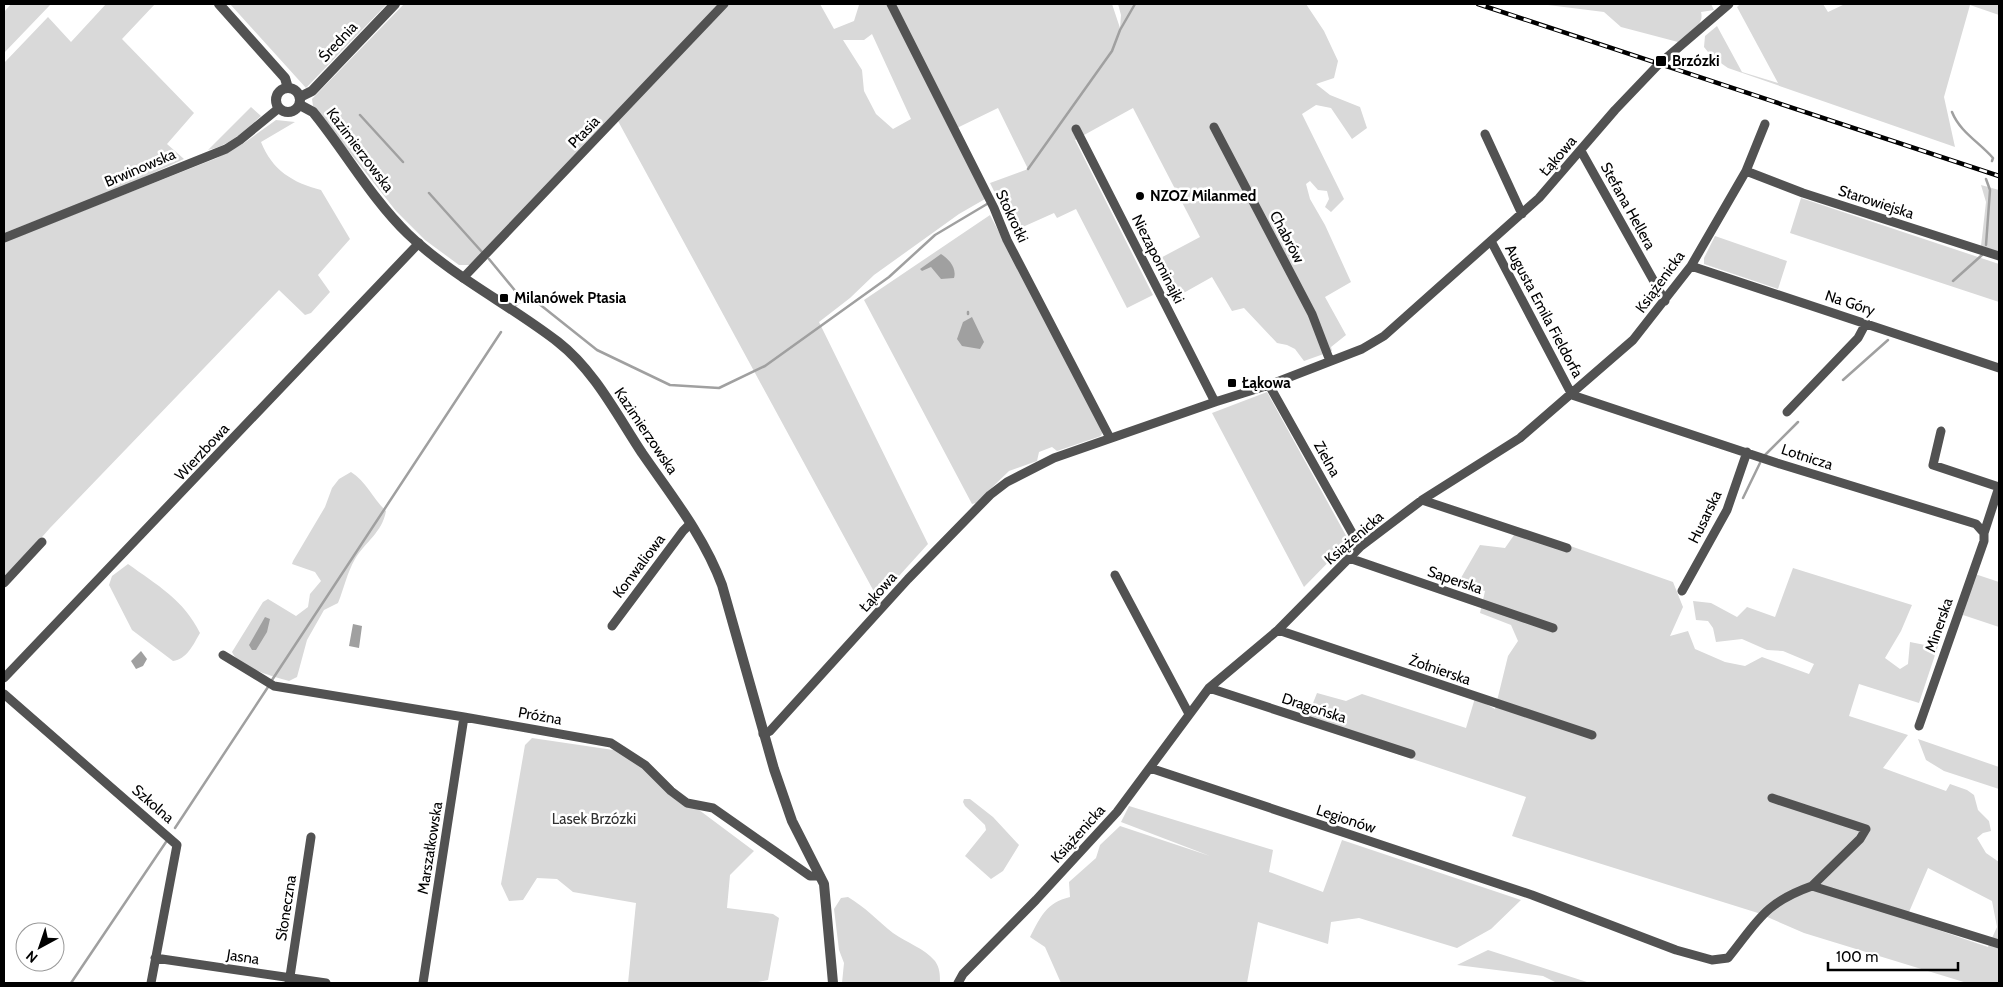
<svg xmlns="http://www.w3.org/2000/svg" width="2003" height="987" font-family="Cabin,sans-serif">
  <rect width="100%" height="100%" fill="#fff"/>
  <path fill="#d9d9d9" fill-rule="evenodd" d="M11 4H51L4 53V12Z
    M106 4H155L122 39 194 113 167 144 184 159 125 186 4 233V63L48 17 71 42Z
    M230 4H387L306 88Z
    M404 4H820L834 29 854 21 859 5 856 4H1112L1120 28 1121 15 1118 4H1306L1324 31 1338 61 1334 78 1316 84 1330 95 1360 107 1367 128 1352 139 1331 108 1316 105 1302 114 1344 199 1331 212 1325 207 1329 199 1327 191 1318 190 1310 181 1306 184 1310 199 1325 225 1351 282 1325 297 1346 335 1331 347 1332 351 1304 361 1295 349 1287 345 1277 343 1244 308 1232 311 1212 277 1171 300 1153 262 1200 237 1133 108 1075 140 1153 295 1127 308 1076 209 1057 218 1054 213 1014 231 990 183 1028 169 998 108 959 127 952 133 985 199 959 214 874 275 850 298 819 322 928 544 878 599 618 121 471 265H459L425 240 396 211 313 106 312 99ZM872 34 911 119 893 129 876 114 864 91 862 70 843 40H864Z
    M1540 4H1711L1714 10 1701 12C1705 26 1687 34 1678 42L1621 27 1604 12Z
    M1740 4H1823L1828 12 1845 4H1999V15L1970 5 1944 97 1955 147 1728 68 1712 57 1704 47 1705 36 1717 26 1742 72 1778 83 1737 7Z
    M251 107 261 116C245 130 229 146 208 150Z
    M276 120 295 122 261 142C272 170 293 183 321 190L350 239 318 275 330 292 311 313 305 315 279 290 50 528 4 580V242L217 158 244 143Z
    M1981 185 1999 190V252L1981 246 1986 202Z
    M1801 198 1999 264V302L1790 233Z
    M990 215 1103 431 1101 436 1057 451 1052 447 1039 452 1037 461 1009 471 976 503 972 504 864 300Z
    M1715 236 1787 261 1778 289 1704 264V258Z
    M1267 392 1349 541 1304 587 1212 413Z
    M351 472C366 481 373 499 386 511 382 533 365 542 355 559 347 573 344 588 338 603L324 610 307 640 297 677 289 681C274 677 238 667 232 652L263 602 268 599 296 616 308 607 310 594 321 581 315 572 292 564 293 561 325 507 332 488 339 479Z
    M1519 528 1673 582 1683 607 1670 636 1688 631 1695 649 1725 662 1745 666 1762 657 1809 674 1814 664 1783 651 1767 650 1742 639 1716 642 1713 628 1708 621 1696 620 1693 601 1711 603 1737 617 1747 607 1775 617 1793 568 1912 605 1901 631 1885 658 1900 669 1908 664 1910 642 1925 645 1947 619 1919 703 1859 684 1849 716 1908 735 1883 768 1946 791 1950 784 1967 790 1974 795 1978 810 1989 821 1991 831 1983 833 1977 838 1986 853 1999 862V983H1967L1804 933 1758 913 1512 836 1526 797 1305 723 1317 693 1346 701 1362 694 1466 728 1475 698 1495 709 1508 656 1518 641 1511 625 1480 613 1485 591 1458 583 1480 545 1505 548ZM1928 868 1992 901 1997 927 1988 947 1906 919Z
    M128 564C157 585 184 600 200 633 193 645 187 659 173 661L132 630 109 585 112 576Z
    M1975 574 1999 582V627L1963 615Z
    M532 738 620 751 754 851 730 875 727 908 773 914 779 918 768 980 753 983H628L636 903 573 892 557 879 537 878 523 900 509 901 501 884 525 745Z
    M1918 739 1999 767V789L1944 771 1926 760Z
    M964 799H970L993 817 1019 845 1003 871 991 879 965 856 986 830 985 825 965 806 963 802Z
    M1129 806 1273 850 1269 872 1323 892 1342 840 1521 900 1491 929 1457 948 1359 918 1331 922 1328 944 1258 922 1247 983H1061L1045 947 1030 937C1041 916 1046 903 1070 897L1069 882 1096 858 1100 845 1120 826 1210 856 1121 822Z
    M848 897C865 907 878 921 893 933 907 943 924 948 935 961 940 968 940 975 940 983H842L844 963 839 950 834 909 841 898Z
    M1488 950 1590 983H1557L1543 976 1457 965Z"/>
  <path fill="#a0a0a0" d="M941 254C949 259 957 268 954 278L941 279 931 267 922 271 920 269Z
    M972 317 984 342 980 349 962 346 957 339 963 322Z
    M265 617 270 619 267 632 256 650H252L249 645Z
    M353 624 362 626 359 648 349 646Z
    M141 651 147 659 143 666 136 669 131 661Z"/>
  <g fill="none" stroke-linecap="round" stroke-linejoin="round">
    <path stroke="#a0a0a0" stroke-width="2.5" d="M1952 112C1960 132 1979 142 1993 158L1992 161
      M360 115 403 162
      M1028 169 1112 51 1120 30 1135 4
      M429 193 482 252
      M1986 245 1990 190 1986 179
      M489 259 517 293 519 302
      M1953 281 1982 255
      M516 305 519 302 534 301 538 303 597 350 670 385 719 388 765 366 889 277 935 235 987 204
      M968 312V314
      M1843 380 1888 340
      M1765 455 1798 422
      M1743 498 1760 463
      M272 680 501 332
      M175 828 268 687
      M71 983 166 842"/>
    <path stroke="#525252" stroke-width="9" d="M891 4 994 208 1007 240 1110 438
      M1214 127 1312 314 1330 361
      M1076 129 1215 402
      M1485 134 1522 214
      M1581 151 1665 301
      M1746 171 1803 193 1999 256
      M4 238 226 149 240 140 279 108
      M1491 241 1572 395 1777 463 1976 524 1984 533
      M1691 266 1999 368
      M463 278 724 4
      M1269 385 1360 547
      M1787 412 1858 338 1866 323
      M1422 500 1567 548
      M1349 558 1553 628
      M1115 575 1189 714
      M4 583 42 542
      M1682 591 1727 510 1747 452
      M612 626 683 531 690 524
      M1278 630 1592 735
      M223 655 274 686 464 717 611 743 645 765 671 791 687 803 713 808 810 876H820
      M4 678 419 243
      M1209 688 1411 754
      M4 694 177 845 151 983
      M1919 726 1984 541V533L1999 487 1933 465 1941 431
      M763 734 770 731 908 579 990 495 1007 482 1054 458 1215 402 1269 385 1362 349 1384 336 1539 198 1615 110 1658 65 1729 4
      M1150 768 1532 895 1676 950 1712 960 1728 958C1758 921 1764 903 1812 886
      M1772 798 1866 829 1860 839 1812 886 1999 944
      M155 958 326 983
      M289 983 311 837
      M423 983 464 717
      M958 983 963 974 1036 900 1117 812 1209 688 1278 630 1360 547 1422 500 1520 438 1633 340 1691 266 1746 171 1765 124"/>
    <path stroke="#525252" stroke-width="10" d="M219 4 285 78 288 88
      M276 100a12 12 0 1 1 24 0a12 12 0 1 1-24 0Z
      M300 97 312 91 395 4
      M300 105 313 112C345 151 371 198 408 234 453 277 509 304 558 342 594 370 617 415 642 453 671 495 704 536 722 585L774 769 792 821 824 884 833 983"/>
    <defs>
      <path id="rail" d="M1478 4 1999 176"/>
    </defs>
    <use href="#rail" stroke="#000" stroke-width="4.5"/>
    <use href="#rail" stroke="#fff" stroke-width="2.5" stroke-dasharray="8" stroke-linecap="butt"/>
  </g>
  <g fill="#000" stroke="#fff" stroke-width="2">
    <rect x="1655" y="55" width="12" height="12" rx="2.5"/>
    <circle cx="1140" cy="196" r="5"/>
    <rect x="499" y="293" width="10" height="10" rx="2.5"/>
    <rect x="1227" y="378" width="10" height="10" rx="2.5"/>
  </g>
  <g text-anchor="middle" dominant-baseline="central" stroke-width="5" stroke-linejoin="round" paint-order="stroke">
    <g font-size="15" fill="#000" stroke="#fff">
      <text transform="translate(338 42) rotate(-47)">Średnia</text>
      <text transform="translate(584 132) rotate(-46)">Ptasia</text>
      <text transform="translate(360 150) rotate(53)">Kazimierzowska</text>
      <text transform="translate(1558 156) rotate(-49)">Łąkowa</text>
      <text transform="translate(140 168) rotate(-23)">Brwinowska</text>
      <text transform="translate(1876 202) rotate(18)">Starowiejska</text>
      <text transform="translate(1628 206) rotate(61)">Stefana Hellera</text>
      <text transform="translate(1012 216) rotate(65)">Stokrotki</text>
      <text transform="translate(1287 237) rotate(62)">Chabrów</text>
      <text transform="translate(1158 259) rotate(63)">Niezapominajki</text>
      <text transform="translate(1660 282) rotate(-54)">Książenicka</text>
      <text transform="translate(1850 303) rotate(18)">Na Góry</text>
      <text transform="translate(1544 311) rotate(62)">Augusta Emila Fieldorfa</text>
      <text transform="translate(646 431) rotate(56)">Kazimierzowska</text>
      <text transform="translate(202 452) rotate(-47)">Wierzbowa</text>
      <text transform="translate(1807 457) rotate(18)">Lotnicza</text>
      <text transform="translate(1327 459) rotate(61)">Zielna</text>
      <text transform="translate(1705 517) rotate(-64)">Husarska</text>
      <text transform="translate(1354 538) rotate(-41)">Książenicka</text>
      <text transform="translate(639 566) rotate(-53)">Konwaliowa</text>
      <text transform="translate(1455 580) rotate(19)">Saperska</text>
      <text transform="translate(878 592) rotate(-48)">Łąkowa</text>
      <text transform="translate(1939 625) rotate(-71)">Minerska</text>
      <text transform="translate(1440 670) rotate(19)">Żołnierska</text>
      <text transform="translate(1314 708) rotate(18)">Dragońska</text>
      <text transform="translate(540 716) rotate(10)">Próżna</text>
      <text transform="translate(153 804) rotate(41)">Szkolna</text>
      <text transform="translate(1346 819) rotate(18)">Legionów</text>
      <text transform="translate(1078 834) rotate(-48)">Książenicka</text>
      <text transform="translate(430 848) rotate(-81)">Marszałkowska</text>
      <text transform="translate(286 908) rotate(-81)">Słoneczna</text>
      <text transform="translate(243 957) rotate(9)">Jasna</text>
    </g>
    <g font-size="15" font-weight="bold" fill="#000" stroke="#fff" text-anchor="start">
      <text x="1672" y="61">Brzózki</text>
      <text x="1150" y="196">NZOZ Milanmed</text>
      <text x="514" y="298">Milanówek Ptasia</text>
      <text x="1242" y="383">Łąkowa</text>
    </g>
    <g font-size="15" fill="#303030" stroke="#fff">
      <text x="594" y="819">Lasek Brzózki</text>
    </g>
  </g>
  <rect width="2003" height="987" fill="none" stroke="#000000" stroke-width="10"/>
  <g transform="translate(40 947) rotate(220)"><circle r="24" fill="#ffffff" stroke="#999999"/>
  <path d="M0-4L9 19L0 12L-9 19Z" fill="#000000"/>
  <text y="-8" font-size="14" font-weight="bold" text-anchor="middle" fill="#000000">N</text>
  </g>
  <path d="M1828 962v8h130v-8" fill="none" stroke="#000000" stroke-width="2.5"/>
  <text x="1836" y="962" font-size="15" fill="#000000" stroke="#ffffff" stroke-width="4" paint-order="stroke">100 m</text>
</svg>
